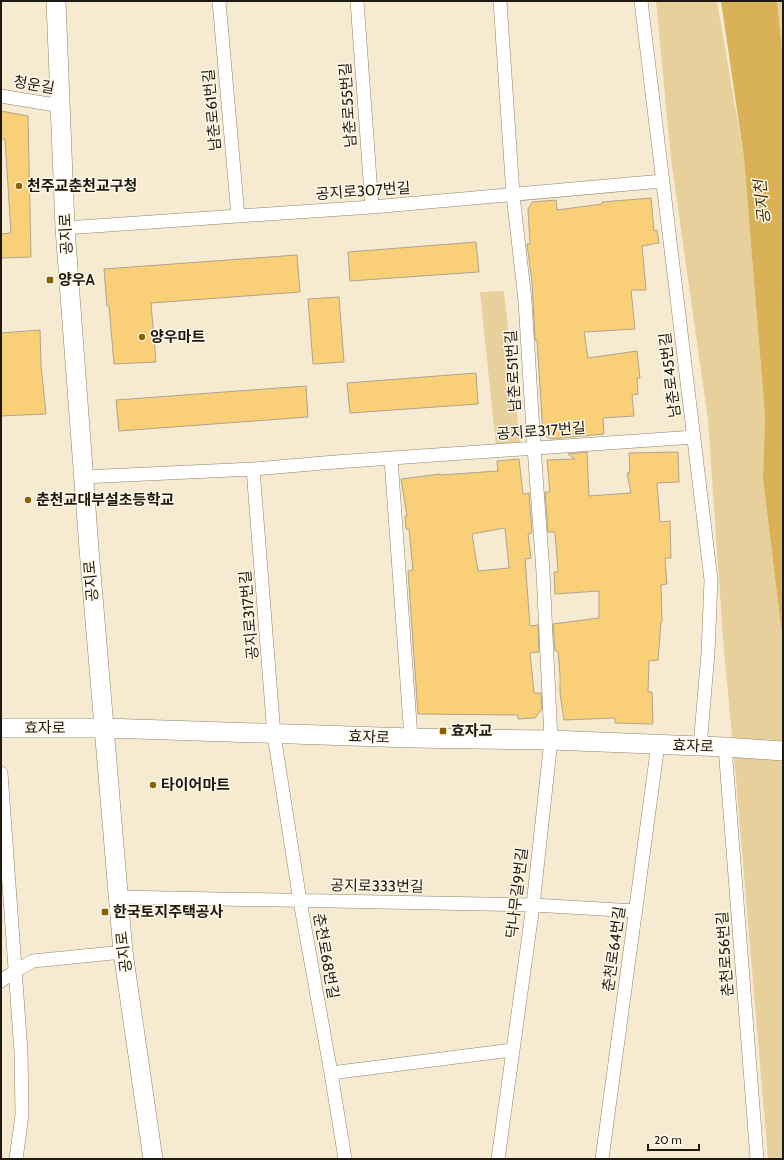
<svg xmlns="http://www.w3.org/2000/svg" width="784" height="1160" font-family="Cabin,'Noto Sans KR',sans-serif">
  <rect width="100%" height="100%" fill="#f6ead1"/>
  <path fill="#e8d09d" d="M656 1H717L744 158 765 416 763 479 783 643V1159H768L733 745 724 652 708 420 671 159Z
    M777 1H783V59Z
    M504 291 520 443 496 446 480 292Z"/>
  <path fill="#d9b157" d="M721 1H777L783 59V643L763 479 765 416 744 158Z"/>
  <path fill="#f9d077" stroke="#b0a48d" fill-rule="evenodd" d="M1 111 28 116 31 257 1 258V234L11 233 5 139H1Z
    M651 198 654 231 657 230 659 243 642 246 646 290H631L635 329 584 332 588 358 637 351 640 378H637L638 394 632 395 634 416 603 418 604 434 550 439 543 434 537 340H535L532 282 527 244H530L528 209 532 202 556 200 557 210 602 204V202Z
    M476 242 479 272 350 281 348 252Z
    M297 255 300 292 151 303 156 362 114 364 109 306H107L104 269Z
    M339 297 344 362 313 364 308 299Z
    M40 330 41 365 46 414 1 416V333Z
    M476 373 478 404 350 413 347 383Z
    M306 386 308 417 119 431 116 400Z
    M587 452 589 496 631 493 627 473H630L629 453 678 452 679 482 657 483 660 522 670 521 671 558H665L667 584 661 585 662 622H661L658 660 649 661 648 692H652L653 724 615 723V718L564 720 560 693V675L558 651H555L553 624 599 618V591L555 594 554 572H558L555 532H548L545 492H550L547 460 575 459 568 454Z
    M519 459 523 494 529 493 532 533 528 534 531 558 525 559 530 626 538 625 539 652 530 653 534 693H541L542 709 535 718 518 719V715L418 714 408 571 413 570 409 529H406L405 516H407L401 479 440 474V475L498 471 497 461ZM505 528 509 568 478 571 472 534Z"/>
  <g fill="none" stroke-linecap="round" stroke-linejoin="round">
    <defs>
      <path id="street" d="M219 1 238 216
        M357 1 372 207
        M641 1 711 580 708 653 700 746
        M1 96 61 106
        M65 228 238 216 372 207 663 181
        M391 459 411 738
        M253 469 274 735 300 901 331 1073 345 1159
        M83 477 253 469 335 462 694 437
        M725 747 757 1159
        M1 773 21 1052 22 1115 16 1159
        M118 897 533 905 636 911
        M1 981 15 971 33 961 123 952
        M331 1073 512 1050
        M498 1159 533 905 551 740 543 572 534 447 525 300 513 195 500 1
        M602 1159 658 744"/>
      <path id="secondary" d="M56 1 65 228 89 549 123 952 153 1159
        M1 728H105L411 738 551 740 725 747 783 751"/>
    </defs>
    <use href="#street" stroke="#8e846d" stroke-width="14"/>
    <use href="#secondary" stroke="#8e846d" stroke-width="20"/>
    <use href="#street" stroke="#fff" stroke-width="13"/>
    <use href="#secondary" stroke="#fff" stroke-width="19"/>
  </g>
  <g fill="#866400" stroke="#fff8e9" stroke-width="1.5">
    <circle cx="19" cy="186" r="4"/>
    <rect x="46" y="276" width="8" height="8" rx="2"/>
    <circle cx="142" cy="337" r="4"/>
    <circle cx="28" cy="500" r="4"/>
    <rect x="439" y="727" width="8" height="8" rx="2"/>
    <circle cx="153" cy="785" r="4"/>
    <rect x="101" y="908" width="8" height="8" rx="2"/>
  </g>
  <g text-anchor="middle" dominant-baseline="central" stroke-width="3" stroke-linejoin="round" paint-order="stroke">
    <g font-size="15" fill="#1e1a12" stroke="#fff8e9">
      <text transform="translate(34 85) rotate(10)">청운길</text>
      <text transform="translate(348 105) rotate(-94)">남춘로55번길</text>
      <text transform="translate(212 110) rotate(-95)">남춘로61번길</text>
      <text transform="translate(363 191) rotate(-4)">공지로307번길</text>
      <text transform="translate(66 234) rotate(-93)">공지로</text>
      <text transform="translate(513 371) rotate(-93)">남춘로51번길</text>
      <text transform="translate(670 375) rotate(-97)">남춘로45번길</text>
      <text transform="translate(541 431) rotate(-4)">공지로317번길</text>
      <text transform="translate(91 581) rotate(-95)">공지로</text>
      <text transform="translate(249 615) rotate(-95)">공지로317번길</text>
      <text x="45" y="728">효자로</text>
      <text transform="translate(369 737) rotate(2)">효자로</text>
      <text transform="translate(693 746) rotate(2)">효자로</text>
      <text transform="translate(377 886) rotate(1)">공지로333번길</text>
      <text transform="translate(517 893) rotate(-83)">닥나무길9번길</text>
      <text transform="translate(614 949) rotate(-82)">춘천로64번길</text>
      <text transform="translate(124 952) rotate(-97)">공지로</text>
      <text transform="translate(725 954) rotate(-94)">춘천로56번길</text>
      <text transform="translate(326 956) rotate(80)">춘천로68번길</text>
    </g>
    <g font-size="15" font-weight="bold" fill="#1e1a12" stroke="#fff8e9" text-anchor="start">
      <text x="27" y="186">천주교춘천교구청</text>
      <text x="58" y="280">양우A</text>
      <text x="150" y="337">양우마트</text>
      <text x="36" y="500">춘천교대부설초등학교</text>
      <text x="451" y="731">효자교</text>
      <text x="161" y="785">타이어마트</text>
      <text x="113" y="912">한국토지주택공사</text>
    </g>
    <g font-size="16" font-style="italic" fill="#3c2c03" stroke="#fff8e9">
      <text transform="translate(762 202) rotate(-96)">공지천</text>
    </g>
  </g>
  <rect width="784" height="1160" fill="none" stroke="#1e1a12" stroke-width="4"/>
  <path d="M648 1144v6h51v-6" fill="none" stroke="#1e1a12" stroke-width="2"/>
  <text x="654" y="1144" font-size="12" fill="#1e1a12" stroke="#fff8e9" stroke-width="3" paint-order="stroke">20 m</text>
</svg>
